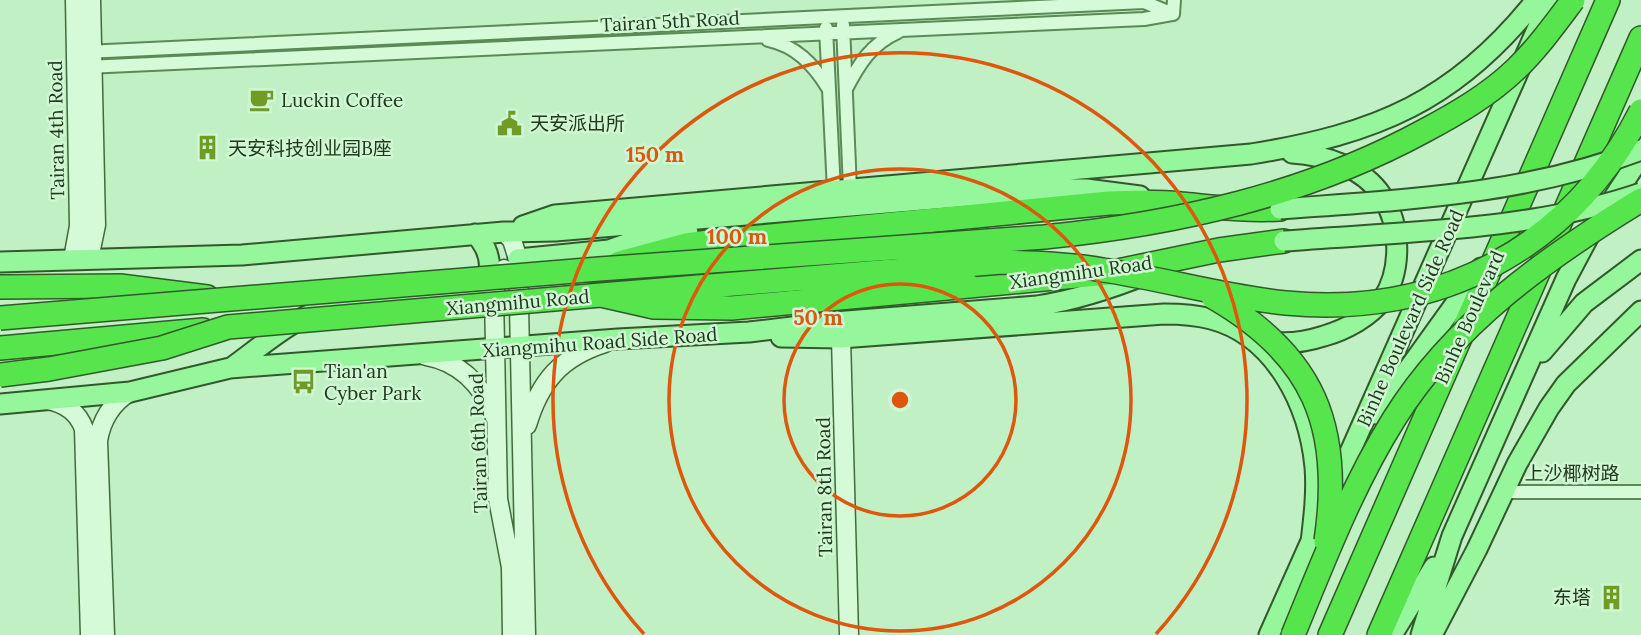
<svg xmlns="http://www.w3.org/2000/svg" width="1641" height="635" font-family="Lora,'Noto Sans SC',serif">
  <rect width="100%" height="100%" fill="#c0f0c4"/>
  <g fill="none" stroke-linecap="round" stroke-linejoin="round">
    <defs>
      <path id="street" d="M1173 14 1174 0
        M843 25 850 189
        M826 28 834 191
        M768 40C796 46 813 64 828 88
        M85 52 1144 2 1173 14
        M86 67 1144 19 1172 14
        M846 89C859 64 871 44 898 32
        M1504 492H1641"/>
      <path id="secondary" d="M504 232 512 240 518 259 526 635
        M73 259 79 226 75 0
        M89 259 96 225 91 0
        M504 269 497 279 494 295 498 499 511 567 512 635
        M841 338 849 635
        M426 356C460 362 482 385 495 417
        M47 400C64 403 78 412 84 429L90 635
        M527 425C540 381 561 357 605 343
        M105 635 98 441C101 421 112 402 130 392"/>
      <path id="primary" d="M523 226 555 215 1251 154C1376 134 1456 101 1536 0
        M518 259 609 250 646 237 688 233
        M0 262 242 255 504 232 555 231 1054 189H1086L1140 196
        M781 337 841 338 1164 314C1180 314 1196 315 1211 319 1276 336 1309 406 1315 467 1317 492 1314 517 1311 542
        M1266 341C1285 345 1305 342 1324 336 1345 330 1370 317 1383 299 1402 270 1401 225 1382 196 1363 167 1325 155 1292 153
        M1542 352 1584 303 1641 260
        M231 368C259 348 293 318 326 308 360 298 398 298 433 295 445 294 459 295 470 291 498 282 492 250 475 234
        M0 404 130 392 230 368 618 339 749 332 834 322 1037 306C1076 300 1110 289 1147 274
        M1376 414 1481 268
        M1331 495 1550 0
        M1269 635 1315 532
        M1392 635 1434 567
        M1421 635 1452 536 1566 279 1590 234 1641 156
        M1432 635 1477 549 1517 464 1549 408 1566 384 1641 311"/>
      <path id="highway" d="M619 263 686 245 709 242 1109 203C1133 202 1157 201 1181 204 1215 207 1246 211 1280 209
        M969 286 1108 273 1219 250 1284 241
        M0 287 120 286 207 297
        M0 348 203 330
        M1330 635 1608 0
        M1379 635 1641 38"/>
    </defs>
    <use href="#street" stroke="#5c8a57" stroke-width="16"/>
    <use href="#secondary" stroke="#416c3a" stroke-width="21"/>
    <use href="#primary" stroke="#33582c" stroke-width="23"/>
    <use href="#highway" stroke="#33582c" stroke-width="26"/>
    <use href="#street" stroke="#d4fad7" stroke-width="12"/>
    <use href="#secondary" stroke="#d4fad7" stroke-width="18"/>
    <use href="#primary" stroke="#95f69b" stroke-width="19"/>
    <use href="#highway" stroke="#56e54c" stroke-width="23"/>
    <defs>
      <path id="primary-bridge" d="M1280 209C1402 200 1525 195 1641 150
        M1284 241C1399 232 1531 231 1641 193"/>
      <path id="highway-bridge" d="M601 295 1002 262C1036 263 1070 264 1103 270 1165 279 1224 297 1286 303 1438 318 1572 248 1641 111
        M1213 297C1314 355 1343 427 1326 541
        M0 318 599 269 1044 237C1176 224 1306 195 1424 131 1456 114 1489 95 1516 69 1537 49 1555 24 1573 0
        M0 375 49 369 162 348 228 327 601 295 654 307 732 308 969 286
        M1293 635C1323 562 1352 486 1394 419 1454 323 1546 258 1641 200"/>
    </defs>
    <use href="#primary-bridge" stroke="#33582c" stroke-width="23" stroke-linecap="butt"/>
    <use href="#highway-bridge" stroke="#33582c" stroke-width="26" stroke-linecap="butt"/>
    <use href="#primary-bridge" stroke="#95f69b" stroke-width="19"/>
    <use href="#highway-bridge" stroke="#56e54c" stroke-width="23"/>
  </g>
  <g fill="none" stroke="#de570d" stroke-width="3.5">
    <circle cx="900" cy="400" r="116"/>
    <circle cx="900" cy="400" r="231"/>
    <path d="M644 634A347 347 0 1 1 1156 634"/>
  </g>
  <defs>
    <symbol id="cafe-bare" viewBox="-9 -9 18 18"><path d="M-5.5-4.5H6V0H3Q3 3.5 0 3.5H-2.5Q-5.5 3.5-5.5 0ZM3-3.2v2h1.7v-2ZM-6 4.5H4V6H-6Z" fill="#709c24" stroke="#d0f7d3" stroke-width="2.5" paint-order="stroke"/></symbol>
    <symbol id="civic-bare" viewBox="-9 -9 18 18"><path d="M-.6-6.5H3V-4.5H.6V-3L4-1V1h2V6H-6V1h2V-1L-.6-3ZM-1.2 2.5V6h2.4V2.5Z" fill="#709c24" stroke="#d0f7d3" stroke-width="2.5" paint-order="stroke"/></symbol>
    <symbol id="building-bare" viewBox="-9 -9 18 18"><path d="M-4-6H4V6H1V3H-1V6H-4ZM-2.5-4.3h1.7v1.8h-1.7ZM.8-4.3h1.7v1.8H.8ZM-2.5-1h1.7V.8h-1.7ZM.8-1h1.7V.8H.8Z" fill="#709c24" stroke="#d0f7d3" stroke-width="2.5" paint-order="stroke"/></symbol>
    <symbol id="bus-bare" viewBox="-9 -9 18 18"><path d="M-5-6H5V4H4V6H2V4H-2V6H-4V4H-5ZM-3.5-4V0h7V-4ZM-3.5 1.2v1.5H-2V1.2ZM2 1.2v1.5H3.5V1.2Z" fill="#709c24" stroke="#d0f7d3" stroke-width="2.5" paint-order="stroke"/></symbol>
  </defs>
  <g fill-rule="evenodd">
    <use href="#cafe-bare" x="244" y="82" width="35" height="35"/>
    <use href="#civic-bare" x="492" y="106" width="35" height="35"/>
    <use href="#building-bare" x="190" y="130" width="35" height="35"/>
    <use href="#bus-bare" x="286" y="364" width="35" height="35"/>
    <use href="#building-bare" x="1594" y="580" width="35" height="35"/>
  </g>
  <g text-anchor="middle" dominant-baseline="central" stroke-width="5" stroke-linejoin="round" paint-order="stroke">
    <g font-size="19" fill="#20391c" stroke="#d0f7d3">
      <text transform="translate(670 21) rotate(-3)">Tairan 5th Road</text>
      <text transform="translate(56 130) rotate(-91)">Tairan 4th Road</text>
      <text transform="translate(1081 272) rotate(-8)">Xiangmihu Road</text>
      <text transform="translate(518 302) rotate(-5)">Xiangmihu Road</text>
      <text transform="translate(1469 317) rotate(-66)">Binhe Boulevard</text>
      <text transform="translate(1410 318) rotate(-66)">Binhe Boulevard Side Road</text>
      <text transform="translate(600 342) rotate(-4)">Xiangmihu Road Side Road</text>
      <text transform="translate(478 443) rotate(-92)">Tairan 6th Road</text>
      <text x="1572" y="473">上沙椰树路</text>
      <text transform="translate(824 487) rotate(-91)">Tairan 8th Road</text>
    </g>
    <g font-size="19" fill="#20391c" stroke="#d0f7d3" text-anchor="start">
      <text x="281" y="100">Luckin Coffee</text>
      <text x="530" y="123">天安派出所</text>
      <text x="228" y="148">天安科技创业园B座</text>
      <text x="324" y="371">Tian'an<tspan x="324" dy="22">Cyber Park</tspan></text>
      <text x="1591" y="597" text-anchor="end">东塔</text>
    </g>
  </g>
  <circle cx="900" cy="400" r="10" fill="#de570d" stroke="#d0f7d3" stroke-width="3.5"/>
  <g font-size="21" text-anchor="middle" font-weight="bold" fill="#de570d" stroke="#d0f7d3" stroke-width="5" stroke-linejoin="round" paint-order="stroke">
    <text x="655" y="162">150 m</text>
    <text x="737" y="244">100 m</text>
    <text x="818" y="325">50 m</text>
  </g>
</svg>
